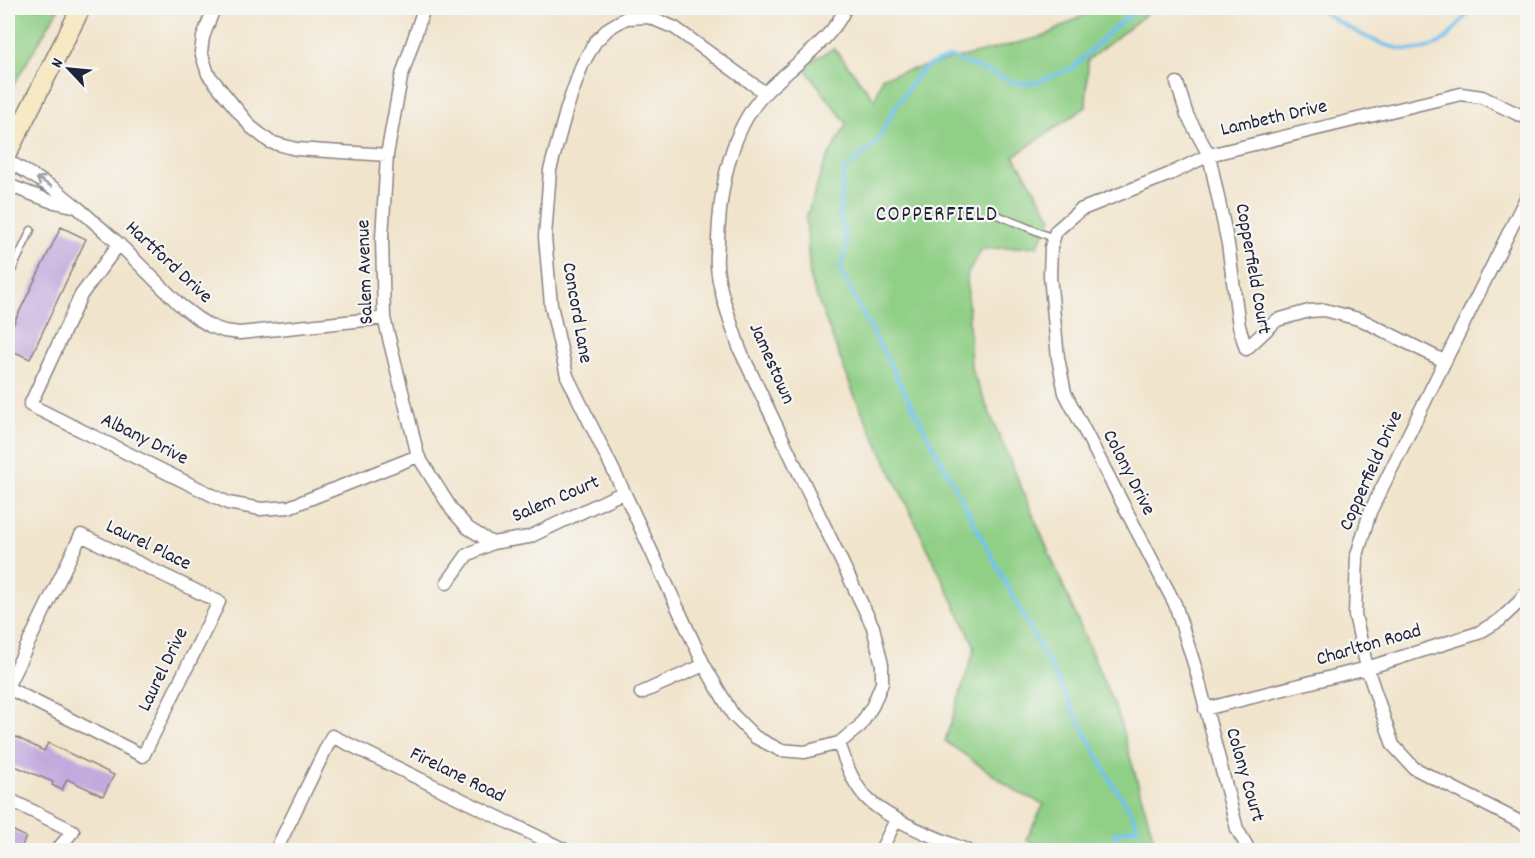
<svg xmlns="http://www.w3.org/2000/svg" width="1535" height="858" font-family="Dekko,sans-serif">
  <rect width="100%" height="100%" fill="#f6f6f2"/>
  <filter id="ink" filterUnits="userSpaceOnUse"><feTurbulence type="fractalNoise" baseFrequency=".0167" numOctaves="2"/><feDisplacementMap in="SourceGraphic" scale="12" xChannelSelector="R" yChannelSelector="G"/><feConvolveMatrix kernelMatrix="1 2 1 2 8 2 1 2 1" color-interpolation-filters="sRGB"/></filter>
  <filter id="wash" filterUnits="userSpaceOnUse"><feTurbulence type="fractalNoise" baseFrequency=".008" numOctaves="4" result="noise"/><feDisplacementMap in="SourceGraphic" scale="24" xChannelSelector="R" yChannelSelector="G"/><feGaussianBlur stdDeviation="1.35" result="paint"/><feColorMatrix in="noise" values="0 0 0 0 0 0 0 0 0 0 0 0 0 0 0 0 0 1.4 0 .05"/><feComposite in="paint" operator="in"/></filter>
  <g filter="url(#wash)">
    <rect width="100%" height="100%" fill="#f1e4cc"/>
    <path fill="#90cf86" stroke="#597860" stroke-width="1.5" d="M8 8H59L8 94Z
      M1096 8H1154L1088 60 1086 107 1014 156 1052 218 1037 246 982 249 967 275 971 369 1118 715 1157 850H1047L1026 840 1044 804 1019 793 945 741 975 647 855 397 810 279 806 218 825 162 847 124 803 66 834 48 875 100 882 77 1045 36Z"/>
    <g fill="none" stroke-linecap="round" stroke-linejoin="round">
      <path stroke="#72c2ed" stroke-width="4" d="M1320 8 1321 11C1352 30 1409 69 1445 39 1455 31 1463 18 1472 8
        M1117 850 1119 849 1114 833 1137 828C1134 811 1121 798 1112 783L840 270 847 245 839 214 844 171 877 142 896 106 919 73 929 65 950 57 1017 83H1034L1073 68 1113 28 1140 8"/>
    </g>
    <g id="blocks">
      <path fill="#c2a9de" d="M61 227 86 239 30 359 8 349V335Z
        M8 733 44 751 48 743 114 775 103 796 67 779 62 790 52 785 53 782 8 763Z
        M8 828 26 837 20 850H8Z"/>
    </g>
  </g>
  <g filter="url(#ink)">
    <use href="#blocks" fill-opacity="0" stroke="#8a8384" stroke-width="1.5"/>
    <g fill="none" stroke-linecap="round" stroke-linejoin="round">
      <defs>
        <path id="lane" d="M990 212 1053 238
          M8 279 31 230"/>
        <path id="street" d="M214 8 203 37 201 52 208 74 251 127 270 142 296 149 387 155
          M424 8 401 78 387 155 382 238 384 318 418 456 452 510 468 528 492 543
          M1177 83 1187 115 1209 155 1228 244 1239 326 1246 349 1277 320 1309 311 1325 310 1362 320 1444 361
          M765 93 675 28 649 17 626 18 609 28 595 42 582 65 567 108 550 170 545 237 551 305 567 376 624 492 704 665 733 715 755 737 780 750 805 752 839 743 860 726 873 705 882 683V665L873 627 740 350C732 324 719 293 717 266 716 257 718 248 718 239 720 189 730 127 768 90 790 68 836 36 845 8
          M8 161 55 189 77 207 119 244 180 305 197 318 210 326 224 331 240 333 384 318
          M8 185 50 201 73 206
          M1528 194 1370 512 1357 555 1355 615 1367 668 1393 745 1414 768 1528 826
          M119 244 81 295 30 405 228 503 261 509 289 507 418 456
          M447 583 467 555 492 543 529 537 624 492
          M8 685 81 535 219 602 143 756 8 688
          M641 693 704 665
          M1205 709 1367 668 1478 633 1500 620 1519 602 1528 589
          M839 743C845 761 851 779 863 794 882 818 937 838 966 850
          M8 799 73 831 57 850
          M276 850 332 736 565 850
          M881 850 896 820
          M1249 850 1237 829 1196 670 1175 604 1065 393 1058 358 1050 276 1051 247 1056 231 1080 210 1170 174 1209 155 1461 94 1482 97 1528 119"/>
        <path id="secondary" d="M8 152 81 8"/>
      </defs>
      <use href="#lane" stroke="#8a8384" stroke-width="9"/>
      <use href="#street" stroke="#8a8384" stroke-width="15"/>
      <use href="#secondary" stroke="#8a8384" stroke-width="21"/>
      <use href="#lane" stroke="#fff" stroke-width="6"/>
      <use href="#street" stroke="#fff" stroke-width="12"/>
      <use href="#secondary" stroke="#f7e9c3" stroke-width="18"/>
    </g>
    <defs><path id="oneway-shaft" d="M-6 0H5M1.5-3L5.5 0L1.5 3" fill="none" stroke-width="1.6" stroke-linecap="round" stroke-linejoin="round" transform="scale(1.5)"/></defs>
    <use stroke="#9c9ca7" href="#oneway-shaft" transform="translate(44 182) rotate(-149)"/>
  </g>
  <g text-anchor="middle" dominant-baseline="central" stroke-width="4.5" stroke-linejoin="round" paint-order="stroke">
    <g font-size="20" fill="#22223b" stroke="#f6f6f2">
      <text transform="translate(1274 119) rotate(-13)">Lambeth Drive</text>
      <text transform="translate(168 263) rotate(43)">Hartford Drive</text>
      <text transform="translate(1252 269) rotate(80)">Copperfield Court</text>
      <text transform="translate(366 272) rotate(-92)">Salem Avenue</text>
      <text transform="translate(576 313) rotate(80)">Concord Lane</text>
      <text transform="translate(771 364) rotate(66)">Jamestown</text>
      <text transform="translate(144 440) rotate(26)">Albany Drive</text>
      <text transform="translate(1372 471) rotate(-66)">Copperfield Drive</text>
      <text transform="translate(1128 473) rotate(63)">Colony Drive</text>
      <text transform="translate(556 500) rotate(-23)">Salem Court</text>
      <text transform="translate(148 546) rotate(26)">Laurel Place</text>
      <text transform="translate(1369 646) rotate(-16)">Charlton Road</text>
      <text transform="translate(164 670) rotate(-64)">Laurel Drive</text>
      <text transform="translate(1244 775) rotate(74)">Colony Court</text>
      <text transform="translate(457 776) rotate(26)">Firelane Road</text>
    </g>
    <g font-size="21" letter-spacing="1.5" fill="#22223b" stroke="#f6f6f2">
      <text x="937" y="216">COPPERFIELD</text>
    </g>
  </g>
  <rect width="1535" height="858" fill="none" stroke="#f6f6f2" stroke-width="30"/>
  <g transform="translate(69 69) rotate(296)" stroke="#f6f6f2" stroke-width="4.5" paint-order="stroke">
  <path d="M0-4.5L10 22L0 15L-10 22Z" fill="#22223b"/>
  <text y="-9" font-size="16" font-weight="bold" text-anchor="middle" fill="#22223b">N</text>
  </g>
</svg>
